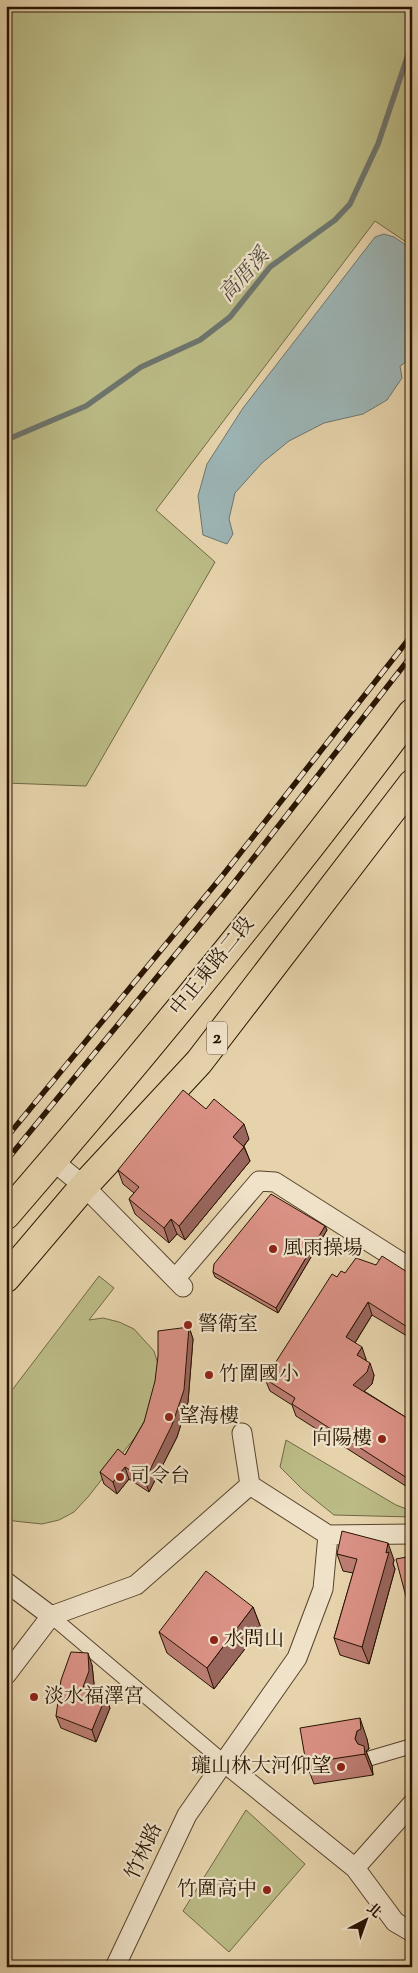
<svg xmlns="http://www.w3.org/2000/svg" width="418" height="1973" font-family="'Sorts Mill Goudy','Noto Serif TC',serif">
  <rect width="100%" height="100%" fill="#e6d3ac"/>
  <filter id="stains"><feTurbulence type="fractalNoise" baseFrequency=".004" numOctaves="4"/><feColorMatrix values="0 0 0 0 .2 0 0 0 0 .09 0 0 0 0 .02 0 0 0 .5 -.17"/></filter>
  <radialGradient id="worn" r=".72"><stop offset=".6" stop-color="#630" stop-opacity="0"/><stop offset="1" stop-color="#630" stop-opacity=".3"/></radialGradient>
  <path fill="#bbbb86" stroke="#716844" d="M6 6H412V246L375 221 156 510 215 562 86 786 6 783Z
    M99 1276 114 1288 89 1320 103 1318 119 1322 134 1329 154 1351 158 1364 151 1417 88 1497 74 1512 59 1520 42 1524 14 1521 6 1517V1398Z
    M286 1440 396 1505 412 1511V1517L334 1515 303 1490 280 1467Z
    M246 1810 305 1864 229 1952 183 1911Z"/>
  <path fill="#9cb5b6" stroke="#6d756e" d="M384 234 394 237 412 249V358L400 366 402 378 387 400 363 414 324 423 289 441 262 463 235 493 229 519 233 534 227 544 203 535 198 496 207 464 243 408 375 237Z"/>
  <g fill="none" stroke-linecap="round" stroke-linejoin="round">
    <path stroke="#6d756e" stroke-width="5.5" d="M6 440 86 406 141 367 200 340 230 317 270 267 335 220 350 204 378 144 412 43"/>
    <defs>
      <path id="pedestrian" d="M51 1616 225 1763
        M371 1758 412 1746"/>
      <path id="minor" d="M53 1161 84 1186 183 1287
        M175 1279 259 1181 275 1182 412 1269
        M242 1433 250 1485 328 1535 412 1534
        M6 1582 51 1616 136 1585 250 1485
        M6 1675 51 1616
        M225 1763 355 1868
        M412 1804 355 1868 395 1922 412 1932
        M115 1967 187 1815 297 1658 323 1589 328 1535"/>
      <path id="primary" d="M6 1215C147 1052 283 886 412 713
        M6 1278 84 1186 199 1062 412 784"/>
    </defs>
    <use href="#pedestrian" stroke="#57442c" stroke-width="16"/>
    <use href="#minor" stroke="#57442c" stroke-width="21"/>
    <use href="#primary" stroke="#271401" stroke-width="30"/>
    <use href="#pedestrian" stroke="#efe2c9" stroke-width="14"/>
    <use href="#minor" stroke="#efe2c9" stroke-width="19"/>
    <use href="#primary" stroke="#e6d3ac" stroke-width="28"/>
    <defs>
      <path id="rail" d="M6 1138 223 875 412 635
        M6 1161 226 893 412 655"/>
    </defs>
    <use href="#rail" stroke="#271401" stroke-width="5.5"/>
    <use href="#rail" stroke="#efe2c9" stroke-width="4" stroke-dasharray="11" stroke-linecap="butt"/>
  </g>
  <path fill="#bb7d72" stroke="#271401" d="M206 1109 249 1139 244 1146 250 1161 185 1240 177 1234 169 1243 135 1214 129 1199 134 1193 123 1184 118 1170Z
    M325 1226 327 1230 278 1313 215 1277 213 1272Z
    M376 1265 412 1275V1339L372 1315 355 1343 366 1359V1360L374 1375 372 1384 364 1391 412 1421V1490L296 1416 292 1405 270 1391 265 1379 337 1277 345 1273Z
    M189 1327 193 1339 188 1402 177 1437 149 1492 129 1479 117 1494 104 1484 100 1472 125 1455 144 1422Z
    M337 1554 394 1560 393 1564 395 1569 369 1664 340 1655 334 1638 353 1573 343 1571Z
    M253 1607 261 1628 214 1689 167 1653 159 1632Z
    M92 1665 94 1684 91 1690 110 1708 96 1742 61 1728 56 1716Z
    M367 1739 369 1749 366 1751 372 1766 373 1775 314 1784 306 1763Z"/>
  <path fill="#99665d" stroke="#271401" d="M244 1124 249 1139 239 1152 233 1137Z
    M244 1147 250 1161 185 1240 179 1226Z
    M171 1219 177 1234 169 1243 164 1228Z
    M325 1226 327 1230 278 1313 276 1308Z
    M368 1302 372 1315 351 1349 346 1337Z
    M189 1327 193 1339 188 1402 177 1437 149 1492 145 1480Z
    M362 1347 366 1359 361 1367 357 1355Z
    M370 1363 374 1375 372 1384 358 1397 353 1385Z
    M125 1467 129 1479 117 1494 113 1482Z
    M412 1471V1490L407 1478Z
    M388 1543 394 1560 393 1564 395 1569 369 1664 362 1647Z
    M253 1607 261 1628 214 1689 207 1668Z
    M88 1653 92 1665 94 1684 87 1699 83 1687Z
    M106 1696 110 1708 96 1742 92 1730Z
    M360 1718 367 1739 369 1749 366 1751 372 1766 373 1775 365 1754 364 1755 355 1739Z"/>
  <path fill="#da9185" stroke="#271401" d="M183 1090 206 1109 214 1099 244 1124 233 1137 244 1147 179 1226 171 1219 164 1228 129 1199 139 1187 118 1170Z
    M271 1194 325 1226 276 1308 213 1272 214 1264Z
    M382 1256 412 1275V1330L368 1302 346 1337 362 1347 357 1355 370 1363 367 1372 353 1385 412 1421V1471L407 1478 292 1404 295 1398 265 1379 332 1274 337 1277 341 1271 345 1273 356 1258 376 1265Z
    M189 1327 184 1390 172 1425 145 1480 125 1467 113 1482 100 1472 118 1449 125 1455 144 1422 155 1381 158 1356V1331Z
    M342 1531 388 1543 386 1553 389 1552 362 1647 334 1638 357 1559 337 1554Z
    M412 1556V1619L396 1559Z
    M206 1571 253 1607 207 1668 159 1632Z
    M71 1652 88 1653 89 1671 83 1687 106 1696 92 1730 56 1716 61 1680Z
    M360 1718 361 1729 357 1731 355 1739 358 1744 364 1746 365 1754 306 1763 300 1728Z"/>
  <g fill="#8f2418" stroke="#efe2c9" stroke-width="2">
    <circle cx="273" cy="1249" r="5"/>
    <circle cx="188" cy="1325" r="5"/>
    <circle cx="209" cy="1375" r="5"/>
    <circle cx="169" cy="1417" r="5"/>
    <circle cx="382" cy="1439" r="5"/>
    <circle cx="120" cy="1477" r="5"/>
    <circle cx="214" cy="1640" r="5"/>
    <circle cx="34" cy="1697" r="5"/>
    <circle cx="341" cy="1767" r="5"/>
    <circle cx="267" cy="1890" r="5"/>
  </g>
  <g text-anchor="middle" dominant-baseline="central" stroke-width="4.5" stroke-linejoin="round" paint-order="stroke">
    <rect fill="#efe2c9" stroke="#63523d" stroke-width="1" x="207" y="1021.5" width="20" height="33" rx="4"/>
    <g font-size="19" font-weight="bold" fill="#271401">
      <text x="217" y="1038">2</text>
    </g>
    <g font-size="20" fill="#271401" stroke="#efe2c9">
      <text transform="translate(213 967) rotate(-51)">中正東路二段</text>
      <text transform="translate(145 1852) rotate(-65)">竹林路</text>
    </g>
    <g font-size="20" fill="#271401" stroke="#efe2c9" text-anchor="start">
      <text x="283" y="1249">風雨操場</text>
      <text x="198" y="1325">警衛室</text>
      <text x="219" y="1375">竹圍國小</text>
      <text x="179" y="1417">望海樓</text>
      <text x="372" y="1439" text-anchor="end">向陽樓</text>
      <text x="130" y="1477">司令台</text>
      <text x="224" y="1640">水問山</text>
      <text x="44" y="1697">淡水福澤宮</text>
      <text x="331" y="1767" text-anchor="end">瓏山林大河仰望</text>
      <text x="257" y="1890" text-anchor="end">竹圍高中</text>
    </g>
    <g font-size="21" font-style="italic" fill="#504c40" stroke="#efe2c9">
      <text transform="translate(245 276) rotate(-48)">高厝溪</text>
    </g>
  </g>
  <rect width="418" height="1973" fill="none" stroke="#e6d3ac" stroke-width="25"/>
  <rect x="8" y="8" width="403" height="1958" fill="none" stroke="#271401" stroke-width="2.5"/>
  <rect x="12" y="12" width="393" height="1948" fill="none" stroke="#271401"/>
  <g transform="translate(366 1920) rotate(41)" stroke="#efe2c9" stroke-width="4" paint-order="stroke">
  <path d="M0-4L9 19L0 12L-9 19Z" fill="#271401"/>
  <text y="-8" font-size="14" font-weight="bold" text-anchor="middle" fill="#271401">北</text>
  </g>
  <rect width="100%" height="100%" filter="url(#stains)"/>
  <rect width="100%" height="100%" fill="url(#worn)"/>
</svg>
